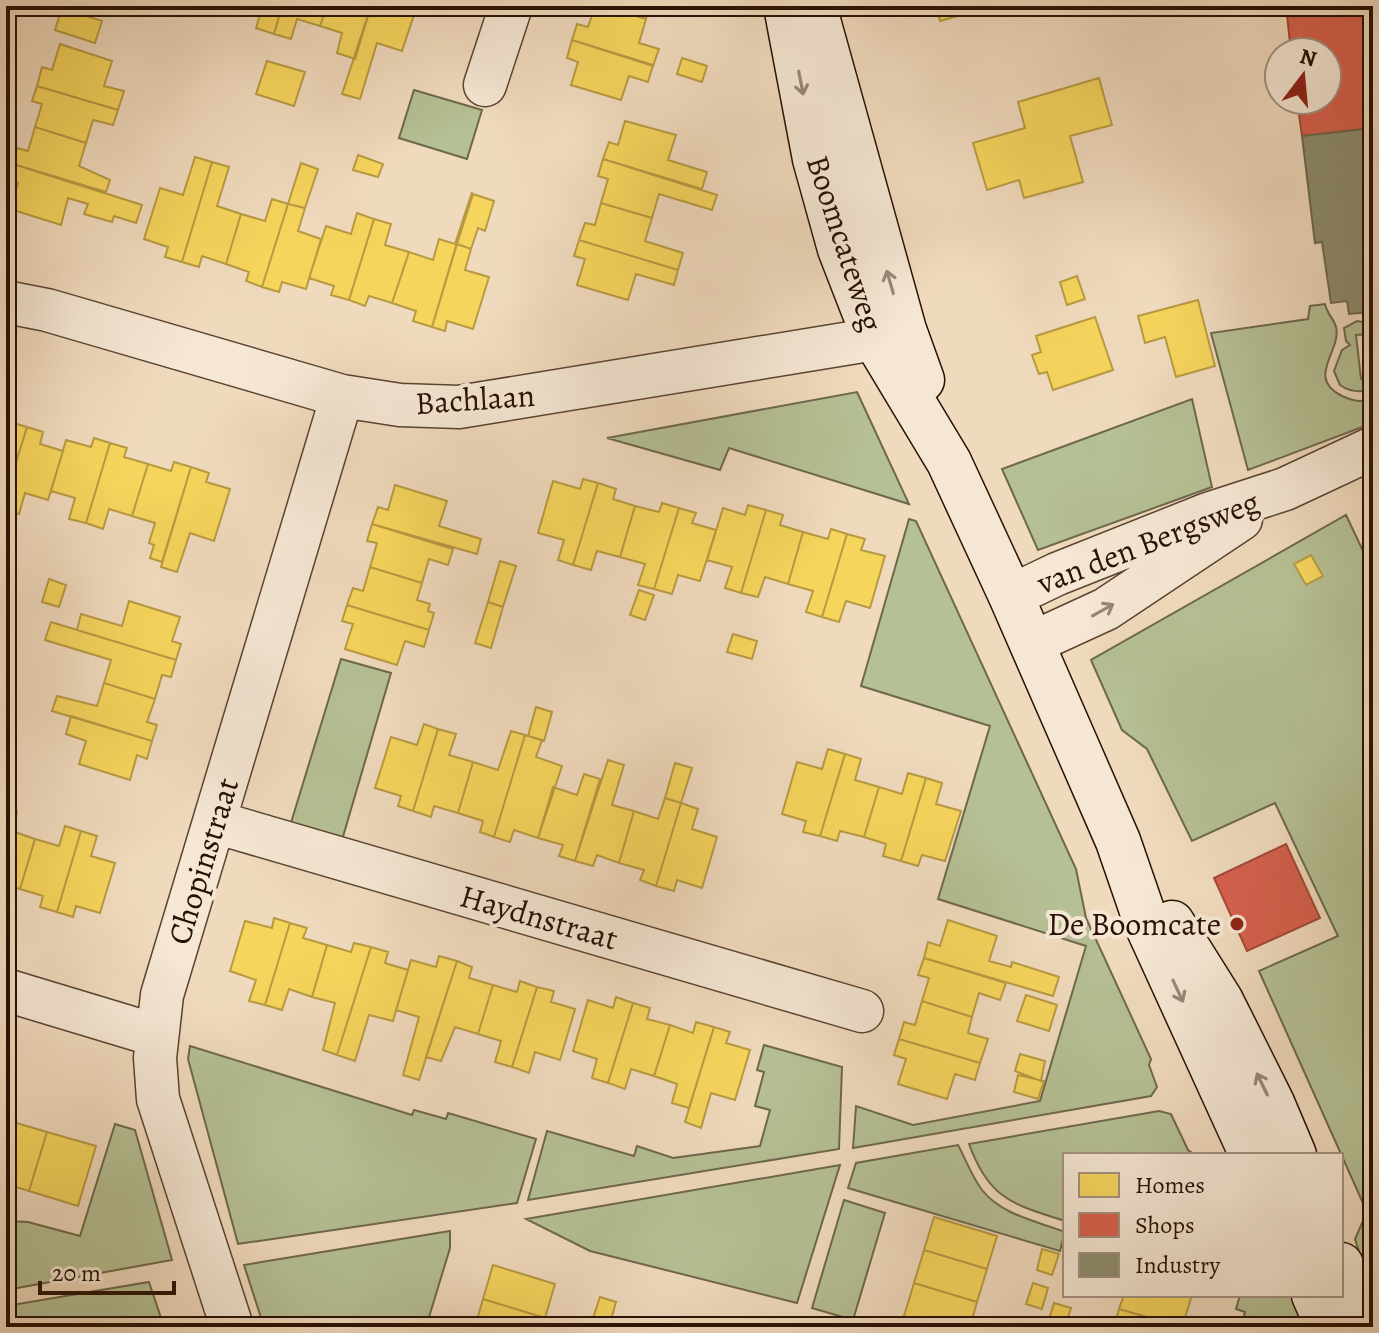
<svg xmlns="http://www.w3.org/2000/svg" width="1379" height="1333" font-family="Alegreya,serif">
  <rect width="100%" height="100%" fill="#f0dabd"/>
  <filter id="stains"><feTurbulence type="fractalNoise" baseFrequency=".0025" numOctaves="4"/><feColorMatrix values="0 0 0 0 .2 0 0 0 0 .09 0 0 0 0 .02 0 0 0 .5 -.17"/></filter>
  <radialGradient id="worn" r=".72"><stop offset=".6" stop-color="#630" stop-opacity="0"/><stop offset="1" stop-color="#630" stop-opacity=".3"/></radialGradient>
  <path fill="#b5c094" stroke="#6e684c" stroke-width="2" d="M414 90 482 110 467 159 399 138Z
    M1325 304C1327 314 1334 319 1336 327 1342 351 1305 377 1342 396 1353 401 1362 403 1373 398V423L1248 470 1211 333 1308 319 1310 306Z
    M1357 321 1373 324V334L1356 335 1361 379H1373V389C1361 393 1350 392 1340 385L1334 371 1342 350 1350 345 1346 341 1344 328Z
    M857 392 909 504 729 448 720 470 607 438Z
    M1192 399 1212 487 1038 550 1002 469Z
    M1346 515 1373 572V1297L1355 1239 1367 1212 1259 971 1338 936 1275 803 1192 841 1147 749 1122 730 1091 660Z
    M909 519 916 521 1076 869 1086 918 1151 1059 1149 1065 1157 1087 1151 1096 853 1148 856 1106 913 1125 1040 1101 1086 946 938 899 990 726 861 686Z
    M341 659 391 673 342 840 290 826Z
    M764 1045 842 1067 839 1149 528 1200 547 1131 634 1156 637 1146 673 1158 760 1146 770 1110 755 1106 764 1072 757 1070Z
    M190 1046 412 1115 414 1110 446 1119 448 1113 536 1139 517 1203 238 1244 188 1059Z
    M1159 1111 1171 1114 1188 1150 1195 1155H1065V1221C1012 1204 989 1199 969 1144Z
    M115 1124 135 1130 172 1260 6 1290V1221L28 1222 80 1236Z
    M958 1145C966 1160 972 1177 982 1190 1002 1215 1036 1221 1065 1232L1060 1251 848 1188 856 1163Z
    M840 1165 797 1303 590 1251 526 1219Z
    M844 1200 885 1213 853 1320 812 1308Z
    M450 1231V1248L426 1327H264L244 1265Z
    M149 1282 164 1327H6V1306Z
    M1240 1295H1293L1307 1327H1241L1245 1312 1236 1309Z"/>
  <path fill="#f6d55c" stroke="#b89a42" stroke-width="2" d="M254 6H282L274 34 256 28 262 8Z
    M282 6H327L320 26 297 19 291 39 274 34Z
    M327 6H371L355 59 337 53 342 33 320 26Z
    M371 6H417L402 51 377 43 360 99 342 94Z
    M595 6H603L646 19 639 43 659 49 653 66 572 40 577 24 588 27Z
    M603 6H650L646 19Z
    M936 6H993L940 21Z
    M62 8 102 21 95 43 55 30Z
    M572 40 653 65 648 82 629 76 621 100 571 85 578 62 567 58Z
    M60 44 112 61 104 86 124 91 118 110 37 86 42 67 52 70Z
    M682 58 707 66 702 82 677 74Z
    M267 61 305 72 294 106 256 94Z
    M1099 78 1112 125 1070 136 1083 182 1024 198 1019 180 987 190 973 143 1025 128 1018 102Z
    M37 86 118 110 113 125 93 120 86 143 35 127 42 104 32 101Z
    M625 121 676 135 668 160 707 172 702 189 603 159 609 142 618 145Z
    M35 127 86 143 79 166 110 180 106 192 13 164 17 148 28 151Z
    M358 155 383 164 378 177 353 170Z
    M195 157 212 162 182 262 165 257 168 247 144 239 160 188 183 195Z
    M603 159 717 195 712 210 659 194 652 218 601 203 608 179 598 176Z
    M212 162 229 167 217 206 241 214 226 264 202 256 199 267 182 262Z
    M301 163 318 169 305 208 288 204Z
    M13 164 142 205 136 223 114 216 112 222 84 214 88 204 68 198 61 225 10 209 18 183 7 180Z
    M472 192 432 327 413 321 416 311 392 303 409 252 433 260 439 239 455 244Z
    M473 194 494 201 485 231 478 228 471 249 457 244Z
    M272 199 288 204 262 287 246 281 249 272 226 264 241 214 265 221Z
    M601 203 652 218 645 241 683 253 678 270 579 240 585 223 595 225Z
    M288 204 305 208 298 231 321 239 306 289 282 282 279 292 262 287Z
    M357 213 374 219 349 300 331 295 334 286 309 278 326 226 351 234Z
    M374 219 391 224 385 245 409 252 392 303 369 296 365 306 349 300Z
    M579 240 678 270 674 285 636 274 628 300 577 285 585 259 574 256Z
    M457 244 471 249 465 270 489 277 473 329 447 321 445 331 432 327Z
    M1077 276 1085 299 1067 305 1060 282Z
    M1198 300 1215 366 1176 377 1165 337 1145 343 1138 316Z
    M1095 317 1113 370 1053 390 1047 372 1039 374 1032 355 1041 352 1036 336Z
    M7 421 27 427 6 495V425Z
    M27 427 43 432 40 444 63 451 48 500 25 493 19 514 6 511V495Z
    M94 438 110 443 86 523 69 519 75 498 51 491 66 440 91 447Z
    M110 443 127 448 124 457 148 464 132 516 109 509 103 529 86 523Z
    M174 462 191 467 162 562 150 558 154 545 149 543 155 523 132 516 148 464 171 471Z
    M191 467 209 473 206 482 230 489 214 541 190 533 177 572 161 567Z
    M583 479 598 483 573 565 558 560 564 540 538 533 553 481 580 489Z
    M598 483 616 489 613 499 635 506 620 557 597 551 591 570 573 565Z
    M395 485 447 501 439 526 481 539 477 554 372 524 378 507 388 510Z
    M662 503 679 508 654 589 638 585 645 564 620 557 635 506 659 512Z
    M748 505 766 510 741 593 725 588 732 567 707 560 723 508 745 515Z
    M679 508 696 513 692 523 716 530 700 581 678 575 672 594 654 589Z
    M766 510 783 515 780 525 803 532 788 584 765 577 758 597 741 593Z
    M372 524 453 549 448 565 429 559 422 583 370 567 377 543 367 541Z
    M831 529 847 534 822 617 806 612 813 591 788 584 803 532 828 539Z
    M847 534 865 539 861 550 885 556 870 608 846 601 839 622 822 617Z
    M1311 555 1323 576 1306 585 1294 564Z
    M500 561 516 566 503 607 488 602Z
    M370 567 422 583 417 600 430 604 428 611 434 613 429 630 347 605 353 588 363 591Z
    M49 579 66 585 59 607 42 602Z
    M639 590 654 595 645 620 630 615Z
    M129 601 180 617 172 641 181 644 176 660 77 630 81 614 122 626Z
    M488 602 503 607 491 648 475 643Z
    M347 605 429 630 424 647 405 641 397 665 345 649 353 624 342 621Z
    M51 622 176 660 171 677 162 675 155 699 104 683 111 660 45 640Z
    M733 634 757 641 752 659 727 652Z
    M104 683 155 699 147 722 157 725 152 741 52 711 57 696 97 706Z
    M536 707 552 712 544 741 528 736Z
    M71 716 152 741 147 759 137 755 130 780 79 764 86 741 66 734Z
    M424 724 438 729 413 811 398 806 401 796 375 788 391 737 417 745Z
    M438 729 456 734 449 755 473 762 458 813 434 806 431 817 413 811Z
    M511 731 525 735 494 837 480 832 483 821 458 813 473 762 498 770Z
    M525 735 542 740 536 757 562 766 538 838 514 830 510 842 494 837Z
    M828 749 845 754 820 836 803 832 806 821 782 814 797 762 822 769Z
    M845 754 861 759 855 780 879 787 864 837 840 831 837 841 820 836Z
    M608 760 624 765 612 805 634 811 619 863 597 855 593 866 575 861Z
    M675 763 692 768 681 803 665 798Z
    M908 773 926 778 901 861 883 856 886 844 864 837 879 787 902 794Z
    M584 774 600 779 575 861 559 856 563 845 538 838 553 787 577 795Z
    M926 778 942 783 936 804 961 811 945 861 922 855 918 866 901 861Z
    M665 798 681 803 656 886 640 880 644 870 619 863 634 811 658 819Z
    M681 803 698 809 692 829 717 837 702 888 677 880 674 891 656 886Z
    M6 809 17 812 12 831 35 839 20 889 6 885Z
    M65 826 81 831 57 912 40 907 43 896 20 889 35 839 59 846Z
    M81 831 97 836 91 856 115 863 100 913 76 906 73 917 57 912Z
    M274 918 290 923 265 1005 249 1001 256 980 230 971 245 921 272 928Z
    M948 920 997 936 989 961 1011 967 1012 962 1059 977 1053 996 924 958 928 942 940 946Z
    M290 923 307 928 303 938 327 945 312 997 289 989 282 1010 265 1005Z
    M354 943 371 947 337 1055 323 1050 335 1003 312 997 327 945 351 952Z
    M371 947 388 952 385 963 408 970 393 1021 369 1015 355 1061 337 1055Z
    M439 956 457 961 419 1080 403 1075 419 1017 396 1010 411 960 436 967Z
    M924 958 1006 983 1000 1000 979 993 972 1017 922 1001 929 978 918 975Z
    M457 961 472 967 469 978 493 985 478 1034 455 1027 441 1061 426 1057Z
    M520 981 537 987 512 1067 495 1062 501 1041 478 1034 493 985 517 992Z
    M537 987 554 991 551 1002 575 1009 560 1060 535 1052 529 1073 512 1067Z
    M1026 995 1057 1005 1049 1031 1017 1021Z
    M616 997 633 1003 608 1083 592 1078 597 1059 573 1051 588 1000 613 1008Z
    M922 1001 972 1017 968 1033 988 1039 980 1063 899 1039 904 1022 915 1025Z
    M633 1003 650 1008 647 1019 670 1025 654 1076 631 1069 625 1089 608 1083Z
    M696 1022 714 1027 689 1108 672 1103 677 1084 654 1076 670 1025 693 1033Z
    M714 1027 730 1032 726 1043 750 1050 735 1100 711 1093 701 1128 685 1122Z
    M899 1039 980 1063 975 1080 955 1074 947 1099 898 1084 906 1059 894 1055Z
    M1020 1054 1045 1061 1041 1081 1015 1071Z
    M1018 1075 1044 1081 1038 1099 1014 1092Z
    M6 1120 47 1132 29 1191 6 1184Z
    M47 1132 96 1146 78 1206 29 1191Z
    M934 1217 997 1236 987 1269 924 1250Z
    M1042 1249 1059 1254 1052 1275 1037 1270Z
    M924 1250 987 1269 977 1302 914 1283Z
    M493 1265 555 1284 545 1318 483 1299Z
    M914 1283 977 1302 970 1327H940L904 1316Z
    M1033 1283 1048 1288 1042 1309 1026 1304Z
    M1124 1295H1192L1182 1327 1119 1309Z
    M600 1297 616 1302 610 1323 593 1318Z
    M483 1299 545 1318 542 1327H475Z
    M1054 1303 1071 1308 1065 1327 1048 1323Z
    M1119 1309 1180 1327H1114Z
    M904 1316 940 1327H901Z"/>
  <path fill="#d6604d" stroke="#a24837" stroke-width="2" d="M1286 6H1373V128L1302 136 1297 100H1327V52H1291Z
    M1286 844 1320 918 1247 951 1214 878Z"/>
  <path fill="#8c8c6e" stroke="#6e674e" stroke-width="2" d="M1373 128V298H1368L1370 312 1349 314 1347 301 1331 303 1322 242 1315 243 1302 136Z"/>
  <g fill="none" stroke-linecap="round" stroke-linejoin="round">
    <defs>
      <path id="street" d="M485 85 511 6
        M6 302 47 310 342 396 400 405 459 407 875 339 904 330
        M1011 596 1057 574 1208 514 1285 489 1373 448
        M1032 643 1106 609 1241 519
        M215 822 862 1011
        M6 990 155 1035
        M232 1327 158 1099 155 1058 162 995 342 396"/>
      <path id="secondary" d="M786 6 815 159 840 249 875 339 949 462 1011 596 1118 841 1147 925 1252 1155
        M814 6 904 330 922 380
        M1172 923 1221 1001 1272 1103 1294 1155
        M1341 1265 1360 1327
        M1314 1295 1328 1327"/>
    </defs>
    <use href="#street" stroke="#594332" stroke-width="45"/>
    <use href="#secondary" stroke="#271104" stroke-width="47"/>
    <use href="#street" stroke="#f5e7d4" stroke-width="42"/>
    <use href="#secondary" stroke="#f5e7d4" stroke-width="44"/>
  </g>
  <defs><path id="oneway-shaft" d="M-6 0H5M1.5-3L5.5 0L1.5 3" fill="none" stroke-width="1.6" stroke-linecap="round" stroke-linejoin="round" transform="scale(2)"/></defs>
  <g stroke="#988776">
    <use href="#oneway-shaft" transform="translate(801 83) rotate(79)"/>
    <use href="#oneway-shaft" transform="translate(890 282) rotate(-106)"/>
    <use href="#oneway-shaft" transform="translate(1103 610) rotate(-29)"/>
    <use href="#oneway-shaft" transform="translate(1178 991) rotate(65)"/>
    <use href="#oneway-shaft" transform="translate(1262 1084) rotate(-116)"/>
  </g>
  <circle fill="#8f2418" stroke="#f5e7d4" stroke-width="3" cx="1237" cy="924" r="8"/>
  <g text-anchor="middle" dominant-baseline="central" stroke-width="8" stroke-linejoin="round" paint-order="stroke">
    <g font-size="32" fill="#271104" stroke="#f5e7d4">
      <text transform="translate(845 243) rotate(72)">Boomcateweg</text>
      <text transform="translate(475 399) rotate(-4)">Bachlaan</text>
      <text transform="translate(1148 542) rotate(-21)">van den Bergsweg</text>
      <text transform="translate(203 861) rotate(-73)">Chopinstraat</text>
      <text transform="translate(539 917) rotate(16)">Haydnstraat</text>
    </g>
    <g font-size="32" fill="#271104" stroke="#f5e7d4" text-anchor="end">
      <text x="1221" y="924">De Boomcate</text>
    </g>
  </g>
  <rect width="1379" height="1333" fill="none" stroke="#f0dabd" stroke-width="32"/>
  <rect x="8" y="8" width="1363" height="1317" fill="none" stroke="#271104" stroke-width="4"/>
  <rect x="16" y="16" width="1347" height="1301" fill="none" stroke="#271104" stroke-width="2"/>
  <rect x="1063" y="1153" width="280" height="144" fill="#f5e7d4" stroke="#a39181" stroke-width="2"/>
  <rect x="1079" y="1173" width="40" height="24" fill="#f6d55c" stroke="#a39181" stroke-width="2"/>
  <text x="1135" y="1193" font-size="24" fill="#271104">Homes</text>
  <rect x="1079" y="1213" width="40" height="24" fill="#d6604d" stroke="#a39181" stroke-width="2"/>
  <text x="1135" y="1233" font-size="24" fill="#271104">Shops</text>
  <rect x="1079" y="1253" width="40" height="24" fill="#8c8c6e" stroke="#a39181" stroke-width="2"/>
  <text x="1135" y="1273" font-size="24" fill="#271104">Industry</text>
  <g transform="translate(1303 76) rotate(16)"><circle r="38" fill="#f5e7d4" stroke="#a39181" stroke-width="2"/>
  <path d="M0-6L14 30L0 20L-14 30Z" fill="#8f2418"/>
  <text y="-12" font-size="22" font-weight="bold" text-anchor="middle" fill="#271104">N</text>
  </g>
  <path d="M40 1281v12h134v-12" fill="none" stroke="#271104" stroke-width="4"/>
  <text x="52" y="1281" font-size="24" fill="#271104" stroke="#f5e7d4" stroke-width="6" paint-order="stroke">20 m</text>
  <rect width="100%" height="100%" filter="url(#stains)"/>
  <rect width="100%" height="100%" fill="url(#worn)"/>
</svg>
